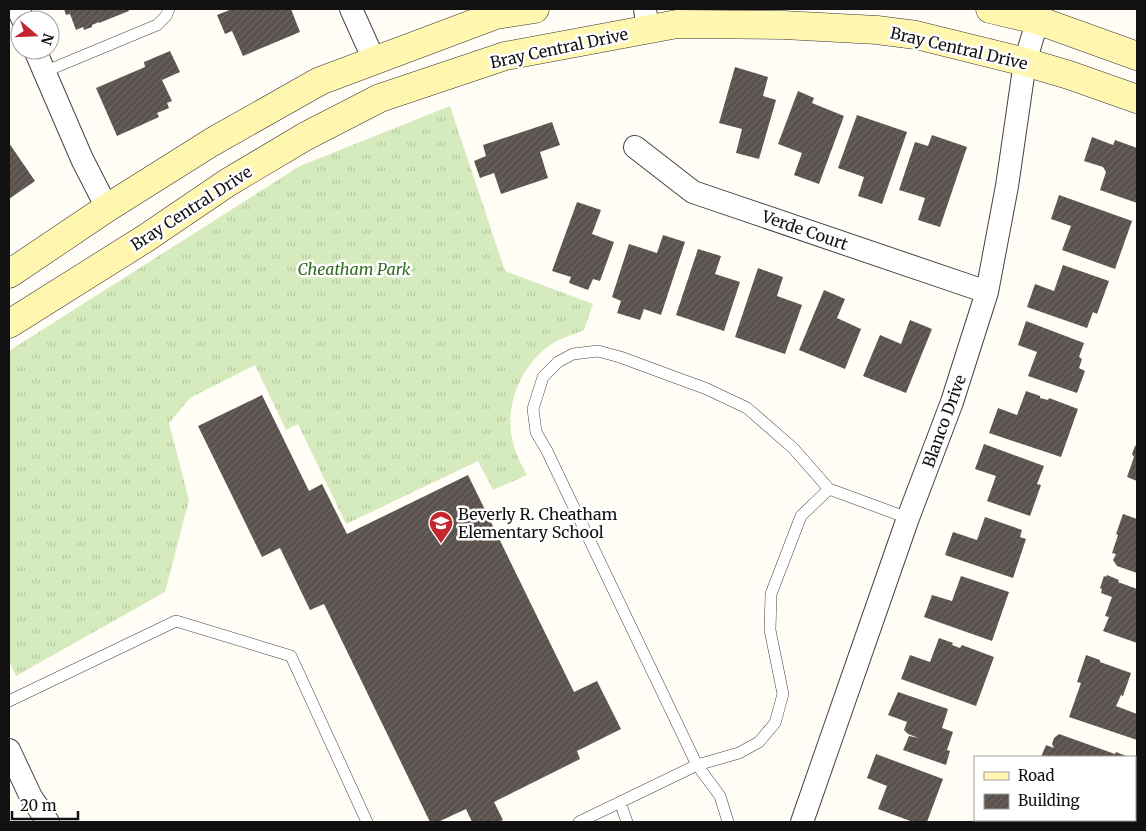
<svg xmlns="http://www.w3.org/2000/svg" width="1146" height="831" font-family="Merriweather,serif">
  <defs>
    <pattern id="grass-tufts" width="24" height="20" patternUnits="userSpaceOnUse" patternTransform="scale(1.25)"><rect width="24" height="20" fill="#d5ebbd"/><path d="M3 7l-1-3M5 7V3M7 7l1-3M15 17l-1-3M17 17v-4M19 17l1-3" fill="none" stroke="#b6c8a1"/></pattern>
    <pattern id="building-hatch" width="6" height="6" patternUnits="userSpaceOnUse" patternTransform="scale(1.25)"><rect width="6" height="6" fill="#5a524d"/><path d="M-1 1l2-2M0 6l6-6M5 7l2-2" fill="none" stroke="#6d6662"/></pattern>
  </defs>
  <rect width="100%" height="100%" fill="#fffdf5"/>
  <path fill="url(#grass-tufts)" d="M450 106 505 271 593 304 584 330C575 334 564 337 555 342 522 361 503 406 513 443 515 454 522 465 527 475L493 490 478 461 346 524 298 424 286 430 255 365 190 398 169 423 189 500 165 592 16 676 9 661V351L300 166Z"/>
  <path fill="url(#building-hatch)" d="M64 9H128L129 11 99 23V22L92 25V27L84 30 83 27 76 30 70 14 66 15Z
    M232 9H291L300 32 243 56 232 31 225 34 217 15Z
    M170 51 180 72 162 80 172 101 167 103 169 108 157 113 159 117 117 136 96 88 145 67 144 62Z
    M735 67 768 77 763 96 776 100 759 159 736 153 742 129 719 123Z
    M798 91 814 98 812 103 844 116 819 184 794 175 802 153 778 144Z
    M857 115 907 132 882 204 858 196 864 177 838 168Z
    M552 122 560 145 540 152 548 178 501 194 494 173 480 178 474 161 486 156 483 145Z
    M932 135 967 147 940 227 918 220 925 198 899 190 915 142 928 146Z
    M1092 137 1113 145 1115 140 1137 148V203L1100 190 1106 172 1103 167 1084 161Z
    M9 143 35 181 9 199Z
    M1059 195 1132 221 1115 269 1062 250 1071 226 1051 219Z
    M577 202 601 210 592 234 614 242 600 281 593 279 588 290 569 283 571 277 552 271Z
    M663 235 685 242 661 315 644 309 640 320 617 313 621 301 612 297 629 244 657 253Z
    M698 249 721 256 715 274 740 282 724 331 676 315Z
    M1063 265 1109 281 1097 314 1093 312 1087 328 1027 307 1035 284 1054 291Z
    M758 268 783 277 777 296 802 305 785 354 735 337Z
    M824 290 845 299 837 318 861 329 845 369 799 350Z
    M910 320 932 329 906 393 863 376 880 335 901 344Z
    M1026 321 1084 343 1079 357 1082 359 1079 368 1085 371 1077 393 1028 376 1037 352 1018 345Z
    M1026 391 1040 396V398L1048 400 1049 398 1078 409 1061 457 989 433 998 408 1017 415Z
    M262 395 309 491 322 484 347 534 468 475 574 692 597 681 621 729 577 751 580 759 494 802 503 820 499 822H472L466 809 438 822H430L324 604 310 610 280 548 262 557 198 426Z
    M984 444 1044 466 1037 484 1041 485 1030 516 987 501 996 476 975 469Z
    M1137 445V481L1127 477 1134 457 1132 454 1135 446Z
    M1123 514 1137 519V573L1117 566 1113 560 1116 554 1112 553 1118 535 1116 534Z
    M985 517 1022 530 1020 537 1026 539 1013 578 945 555 953 532 977 540Z
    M1107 575 1119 580 1118 582 1137 589V643L1103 631 1109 617 1105 616 1112 597 1101 593 1102 589 1100 588 1104 576 1106 577Z
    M961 576 1009 592 992 641 924 617 932 595 952 601Z
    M939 638 953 643 952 645 960 648 962 645 994 657 976 706 901 679 910 655 930 662Z
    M1086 655 1100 660V662L1131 673 1123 696 1121 695 1116 706 1137 714V740L1069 717 1081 683 1077 682Z
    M898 692 948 709 942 728 953 732 947 750 950 751 946 765 903 750 909 736 919 738 908 734 904 730 907 722 888 715Z
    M1059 734 1115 754 1116 752 1129 757H1041L1046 745 1054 748 1052 744 1054 738Z
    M876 754 943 779 927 822H913L878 809 887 786 867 778Z
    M1027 820H1046L1052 822H1026Z"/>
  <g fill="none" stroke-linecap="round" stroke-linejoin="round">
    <defs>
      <path id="lane" d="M44 72 157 25 166 16 169 9
        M9 701 176 621 291 656 367 822
        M620 802 627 822
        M579 822 697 765 739 753 759 742 775 723 783 694 770 630 771 594 801 516 829 489
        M728 822 720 796 697 765 547 451 536 432 533 409 543 377 558 362 573 354 598 351 620 357 707 389 747 408 793 448 829 489 908 518"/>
      <path id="street" d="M18 9 23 20
        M351 9 374 60
        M645 9 648 30
        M35 50 82 159 107 208
        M635 147 693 192 987 292
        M9 750 31 797 48 822
        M802 822 908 518 952 402 987 292 1007 186 1025 62 1041 9"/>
      <path id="secondary" d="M990 9 1037 20 1137 56
        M9 274 107 208 212 142 320 81 496 15 535 9
        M9 324 146 238 227 183 306 136 380 98 505 56 677 24 783 25 877 30 916 35 1025 62 1069 75 1137 99"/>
    </defs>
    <use href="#lane" stroke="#444" stroke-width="12"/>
    <use href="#street" stroke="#444" stroke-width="24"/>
    <use href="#secondary" stroke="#333" stroke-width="29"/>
    <use href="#lane" stroke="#fff" stroke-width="11"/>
    <use href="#street" stroke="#fff" stroke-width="22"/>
    <use href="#secondary" stroke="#fff6b0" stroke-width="28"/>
  </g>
  <defs>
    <symbol id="school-pin" viewBox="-11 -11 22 30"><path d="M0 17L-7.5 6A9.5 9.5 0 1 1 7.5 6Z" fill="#c4262e" stroke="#fff"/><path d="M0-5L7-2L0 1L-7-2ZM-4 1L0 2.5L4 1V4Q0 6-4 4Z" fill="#fff"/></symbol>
  </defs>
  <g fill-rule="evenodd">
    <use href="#school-pin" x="427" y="509" width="28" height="38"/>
  </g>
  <g text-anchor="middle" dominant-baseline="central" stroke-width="5" stroke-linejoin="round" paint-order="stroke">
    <g font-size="16" fill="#111" stroke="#fff">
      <text transform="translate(559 48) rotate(-12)">Bray Central Drive</text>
      <text transform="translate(959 48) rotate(13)">Bray Central Drive</text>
      <text transform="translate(191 208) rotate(-33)">Bray Central Drive</text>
      <text transform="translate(805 230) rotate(19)">Verde Court</text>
      <text transform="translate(944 421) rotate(-70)">Blanco Drive</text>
    </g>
    <g font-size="16" font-style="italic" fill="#2f6b1f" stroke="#fff">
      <text x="354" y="269">Cheatham Park</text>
    </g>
    <g font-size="16" fill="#111" stroke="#fff" text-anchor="start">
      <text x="458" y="514">Beverly R. Cheatham<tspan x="458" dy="18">Elementary School</tspan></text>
    </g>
  </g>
  <rect width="1146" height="831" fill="none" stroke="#111111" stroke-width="20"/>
  <rect x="974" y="756" width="162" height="65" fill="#ffffff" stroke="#a0a0a0"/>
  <rect x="984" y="772" width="25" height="8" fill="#fff6b0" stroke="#a0a0a0"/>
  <text x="1018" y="781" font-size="15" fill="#111111">Road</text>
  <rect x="984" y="794" width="25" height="15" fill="url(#building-hatch)" stroke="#a0a0a0"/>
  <text x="1018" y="806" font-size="15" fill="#111111">Building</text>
  <g transform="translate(35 35) rotate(109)"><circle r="24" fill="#ffffff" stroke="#a0a0a0"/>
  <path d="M0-4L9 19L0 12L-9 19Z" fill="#c4262e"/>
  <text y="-8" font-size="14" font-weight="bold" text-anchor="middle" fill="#111111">N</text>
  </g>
  <path d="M12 811v8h66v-8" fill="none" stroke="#111111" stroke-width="2.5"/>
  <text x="20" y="811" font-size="15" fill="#111111" stroke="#ffffff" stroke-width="4" paint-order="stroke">20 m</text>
</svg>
